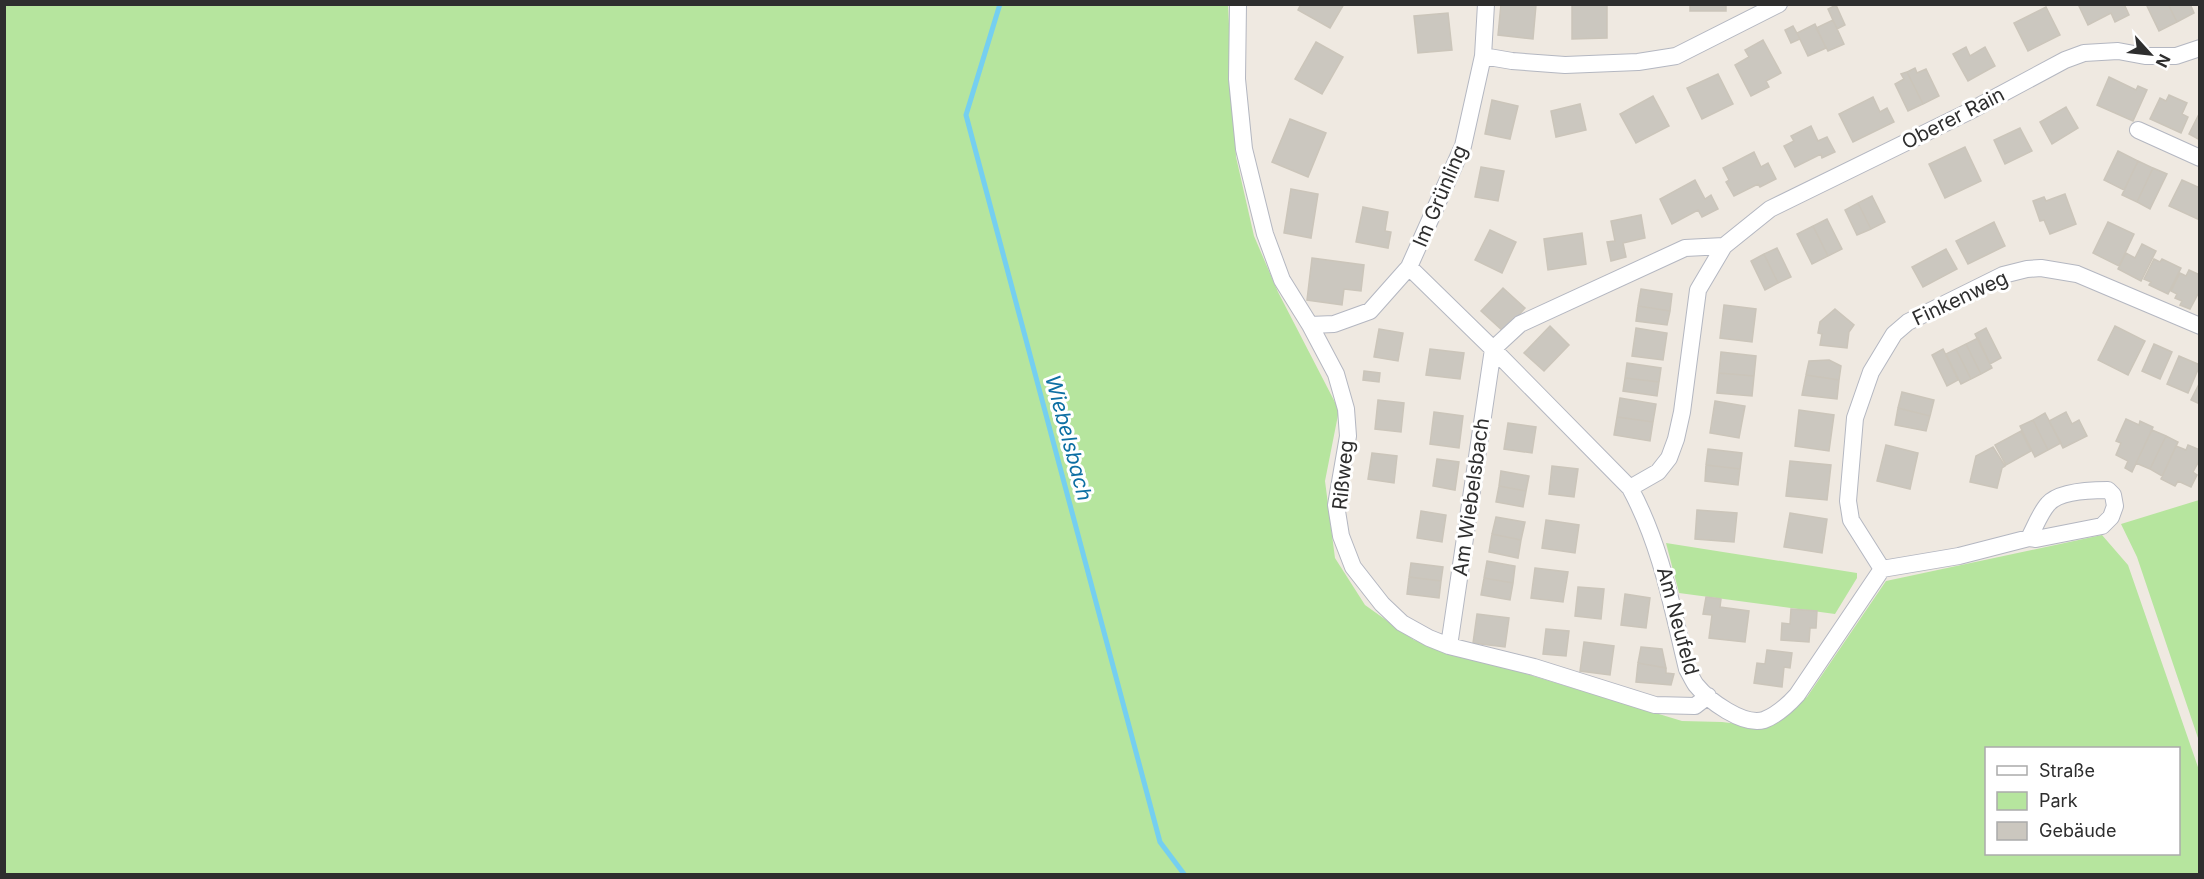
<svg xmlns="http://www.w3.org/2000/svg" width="2204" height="879" font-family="Inter,sans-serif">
  <rect width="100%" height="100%" fill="#efe9e1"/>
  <path fill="#b6e59e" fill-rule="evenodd" d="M4 5H1228L1236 157 1254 236 1278 292 1339 410 1325 481 1335 558 1365 605 1414 640 1682 721 1722 722 1763 727 1807 697 1886 581 2102 535 2128 565 2199 770V874H5ZM1986 748H2178V854H1986Z
    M2199 500H2200L2199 741 2137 557 2121 524Z
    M1666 543 1857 573V578L1835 614 1679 593Z"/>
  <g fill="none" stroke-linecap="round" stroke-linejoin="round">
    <path stroke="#75cff0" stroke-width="5" d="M1000 4 966 115 1160 842 1184 874"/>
  </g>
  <path fill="#cbc7bf" stroke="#cbc5ba" stroke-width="1.5" d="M1301 4H1344L1330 28 1298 10Z
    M1501 4 1536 5 1533 39 1498 35Z
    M1572 4H1607V38L1572 39Z
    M1690 4H1726V11H1690Z
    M2078 4H2124L2129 15 2115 22 2111 13 2088 25Z
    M2146 4H2168L2177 22 2159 31Z
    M2168 4H2190L2194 13 2177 22Z
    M1836 5 1845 25 1837 29 1828 9Z
    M2046 7 2060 35 2028 51 2014 23Z
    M1448 13 1452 50 1418 53 1414 16Z
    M1833 20 1844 44 1828 51 1816 28Z
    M1815 24 1826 48 1808 56 1797 33Z
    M1793 26 1800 39 1791 43 1785 30Z
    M1763 40 1781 73 1766 81 1769 87 1751 96 1735 65 1749 57 1745 50Z
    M1316 42 1343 57 1322 94 1295 79Z
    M1966 47 1970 56 1985 47 1995 66 1968 81 1953 54Z
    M1915 68 1917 73 1926 69 1939 96 1923 104 1907 72Z
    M1907 72 1923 104 1908 111 1895 84 1904 79 1901 74Z
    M1718 74 1733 104 1702 119 1687 88Z
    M2109 77 2136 90 2138 86 2147 90 2133 121 2097 105Z
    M2169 95 2187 103 2182 114 2188 117 2181 133 2150 119 2160 98 2166 101Z
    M1653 96 1669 126 1636 143 1620 114Z
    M1873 97 1880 112 1887 108 1894 122 1853 142 1839 114Z
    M1492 100 1518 106 1510 139 1485 134Z
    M1580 104 1586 130 1556 137 1551 111Z
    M2066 107 2078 128 2052 144 2040 122Z
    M2200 112V140L2189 134Z
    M1290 119 1326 133 1308 177 1272 162Z
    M1811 126 1818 141 1827 137 1835 152 1822 158 1821 154 1795 167 1784 146 1794 141 1791 136Z
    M2020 128 2032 151 2005 164 1994 140Z
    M1965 147 1981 181 1945 198 1929 164Z
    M2118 151 2138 161 2124 190 2104 180Z
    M1754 152 1761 167 1768 163 1776 179 1760 187 1758 184 1734 196 1726 182 1729 180 1723 168Z
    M2138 161 2153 168 2137 202 2122 195Z
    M1481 167 1504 171 1498 201 1475 197Z
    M2153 168 2167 174 2150 209 2137 202Z
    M1695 180 1705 199 1711 195 1718 209 1702 217 1698 210 1672 224 1660 199Z
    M2182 180 2200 188V220L2169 206Z
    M1291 189 1318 194 1311 238 1284 233Z
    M2065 194 2076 224 2050 234 2044 220 2040 221 2033 201 2044 197 2046 201Z
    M1872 196 1885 222 1871 229 1858 203Z
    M1858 203 1871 229 1857 235 1845 210Z
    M1363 207 1388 212 1385 231 1391 232 1388 248 1356 242Z
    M1641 215 1645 238 1623 243 1626 257 1611 261 1607 242 1615 241 1611 221Z
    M1827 219 1842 249 1828 256 1813 226Z
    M1994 222 2005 246 1968 264 1956 241Z
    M2108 222 2134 234 2119 266 2093 253Z
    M1813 226 1828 256 1812 264 1797 234Z
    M1490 230 1516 242 1502 273 1475 260Z
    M1582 233 1586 264 1548 270 1544 239Z
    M2142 244 2156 251 2141 281 2118 269 2126 253 2135 258Z
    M1777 248 1791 277 1778 283 1764 254Z
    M1946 249 1957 269 1923 287 1912 267Z
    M1764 254 1778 283 1765 290 1751 261Z
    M1312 258 1364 265 1361 291 1344 289 1342 305 1307 300Z
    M2154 259 2160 262 2162 259 2181 268 2168 294 2149 285 2151 282 2144 279Z
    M2189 270 2200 275V290L2190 309 2180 305 2182 301 2175 298 2177 294 2171 291 2180 273 2186 276Z
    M1503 288 1525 308 1504 332 1481 311Z
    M1641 289 1672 294 1670 311 1638 306Z
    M1724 305 1756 309 1752 342 1720 338Z
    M1638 306 1670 311 1667 325 1636 321Z
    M1835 309 1854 325 1849 332 1847 348 1820 345 1822 334 1818 333 1820 322Z
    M1550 326 1569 345 1544 371 1524 353Z
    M2115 326 2145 341 2128 375 2098 360Z
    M1636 328 1667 333 1663 360 1632 356Z
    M1986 328 2001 358 1990 364 1975 334Z
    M1379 329 1403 333 1398 361 1374 357Z
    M1978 338 1992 368 1981 374 1966 344Z
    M1966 344 1981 374 1971 379 1956 349Z
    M2154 344 2172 352 2160 379 2142 371Z
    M1430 349 1464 353 1460 379 1426 375Z
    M1943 349 1958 380 1947 386 1932 355Z
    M1956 349 1971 379 1961 384 1946 354Z
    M1721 352 1756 356 1754 376 1719 373Z
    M2179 356 2200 365 2188 393 2167 384Z
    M1829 360 1841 366 1839 380 1806 375 1809 361Z
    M1627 363 1661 368 1659 382 1625 378Z
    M1364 371 1380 373 1379 382 1363 380Z
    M1719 373 1754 376 1752 396 1717 393Z
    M1806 375 1839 380 1837 399 1802 395Z
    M1625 378 1659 382 1657 396 1623 391Z
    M2200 382V404L2191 400Z
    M1902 392 1934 400 1930 416 1898 408Z
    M1620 398 1656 404 1653 422 1617 417Z
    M1378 400 1404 403 1401 432 1375 429Z
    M1715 401 1745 406 1739 438 1710 433Z
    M1898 408 1930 416 1926 431 1895 425Z
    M1799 410 1834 415 1829 451 1795 446Z
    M1434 412 1463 416 1459 448 1430 444Z
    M2066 412 2072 424 2079 420 2087 436 2063 448 2049 421Z
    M2045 413 2061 443 2048 450 2033 420Z
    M1617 417 1653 422 1650 441 1614 435Z
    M2126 419 2139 425 2140 421 2153 427 2132 472 2125 468 2128 461 2116 455 2121 443 2116 441Z
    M2033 420 2048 450 2035 457 2020 426Z
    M1508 423 1536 427 1532 453 1504 449Z
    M2152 430 2166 436 2150 469 2136 463Z
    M2021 431 2031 451 2006 465 1995 445Z
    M2166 436 2178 442 2162 476 2150 469Z
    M1886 445 1918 453 1910 489 1877 481Z
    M2188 445 2200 450V459L2193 472 2197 475 2191 487 2178 481 2175 486 2161 479 2176 446 2186 450Z
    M1993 447 2005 466 2002 468 1997 488 1970 482 1976 456Z
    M1708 449 1742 453 1740 469 1706 465Z
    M1372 453 1397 456 1394 483 1368 479Z
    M1437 459 1459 462 1455 490 1433 486Z
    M1790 461 1831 465 1827 500 1786 496Z
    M1706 465 1740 469 1738 485 1705 481Z
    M1552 466 1578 469 1574 497 1549 494Z
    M1501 471 1529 476 1526 491 1499 486Z
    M1499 486 1526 491 1523 507 1496 502Z
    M1697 510 1737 513 1734 542 1695 539Z
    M1421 511 1446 515 1442 542 1417 538Z
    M1790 513 1827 519 1822 553 1784 547Z
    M1496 517 1525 522 1521 540 1492 534Z
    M1546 520 1579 525 1575 553 1542 548Z
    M1492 534 1521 540 1518 558 1489 552Z
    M1487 561 1515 566 1513 583 1484 578Z
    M1411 563 1443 567 1441 581 1409 577Z
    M1535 568 1568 572 1563 602 1531 598Z
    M1409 577 1441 581 1439 598 1407 594Z
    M1484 578 1513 583 1510 600 1481 595Z
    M1578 587 1604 589 1601 619 1575 616Z
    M1625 594 1650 598 1646 628 1621 625Z
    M1706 597 1721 599 1720 607 1749 611 1745 642 1709 638 1712 615 1703 614Z
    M1791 609 1817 611 1816 628H1810L1809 642 1781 640 1782 623 1790 624Z
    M1477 614 1509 618 1505 647 1473 643Z
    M1546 629 1569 631 1566 656 1543 654Z
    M1584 642 1614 646 1610 675 1580 671Z
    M1641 647 1662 649 1666 668 1638 663Z
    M1767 650 1792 653 1790 668 1784 667 1782 687 1754 683 1757 663 1765 664Z
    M1638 663 1666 668V673L1674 674 1671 685 1636 682Z"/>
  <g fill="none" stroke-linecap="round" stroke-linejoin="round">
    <defs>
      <path id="minor" d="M1238 4 1237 79 1244 149 1265 234 1282 280 1310 325 1336 374 1346 409 1348 436 1336 505 1341 536 1353 567 1382 604 1402 623 1429 638 1449 646 1534 667 1655 705 1695 706 1708 696
        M1483 56 1512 61 1565 65 1638 62 1676 56 1779 4
        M2138 130 2200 158
        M1409 267 1493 349 1630 488C1661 545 1672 607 1687 669 1690 674 1693 681 1696 685 1709 701 1743 726 1764 720 1777 715 1788 705 1797 695L1882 569 1959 556 2029 538 2036 539 2102 526 2111 517 2115 506 2113 495 2108 490C2092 490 2059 491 2048 504 2040 513 2035 527 2029 538
        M1310 325 1334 324 1370 311 1409 267 1463 146 1483 56 1486 4
        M1630 488 1658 472 1669 458 1676 439 1682 412 1698 290 1724 246 1770 209 1968 112 2065 60 2084 53 2118 51 2145 56H2176L2200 48
        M1882 569 1851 520 1848 501 1855 418 1871 372 1894 334 1908 322 2003 275 2027 269 2041 268 2077 274 2200 326
        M1449 646 1493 349 1520 324 1685 248 1724 246"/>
    </defs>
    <use href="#minor" stroke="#b4b7c1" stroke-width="18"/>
    <use href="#minor" stroke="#fff" stroke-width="16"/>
  </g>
  <g text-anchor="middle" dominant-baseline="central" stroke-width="6" stroke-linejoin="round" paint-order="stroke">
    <g font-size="20" fill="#2e2e2e" stroke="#fff">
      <text transform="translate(1953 118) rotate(-27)">Oberer Rain</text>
      <text transform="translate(1440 196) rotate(-67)">Im Grünling</text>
      <text transform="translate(1960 298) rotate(-25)">Finkenweg</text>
      <text transform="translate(1343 475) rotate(-84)">Rißweg</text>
      <text transform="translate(1471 497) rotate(-82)">Am Wiebelsbach</text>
      <text transform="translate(1678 621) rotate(75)">Am Neufeld</text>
    </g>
    <g font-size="21" font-style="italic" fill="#0d6fa3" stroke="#fff">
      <text transform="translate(1069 438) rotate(75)">Wiebelsbach</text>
    </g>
  </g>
  <rect width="2204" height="879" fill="none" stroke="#2e2e2e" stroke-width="12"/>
  <rect x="1985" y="747" width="195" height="108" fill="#ffffff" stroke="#ababab" stroke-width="1.5"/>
  <rect x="1997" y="766" width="30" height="9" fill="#ffffff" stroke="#ababab" stroke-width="1.5"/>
  <text x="2039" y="777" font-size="18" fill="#2e2e2e">Straße</text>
  <rect x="1997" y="792" width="30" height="18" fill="#b6e59e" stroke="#ababab" stroke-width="1.5"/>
  <text x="2039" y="807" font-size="18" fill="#2e2e2e">Park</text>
  <rect x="1997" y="822" width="30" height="18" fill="#cbc7bf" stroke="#ababab" stroke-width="1.5"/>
  <text x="2039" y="837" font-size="18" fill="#2e2e2e">Gebäude</text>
  <g transform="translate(2150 54) rotate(117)" stroke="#ffffff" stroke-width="4.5" paint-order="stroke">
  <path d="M0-4.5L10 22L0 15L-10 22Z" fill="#2e2e2e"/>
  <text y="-9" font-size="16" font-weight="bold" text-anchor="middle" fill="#2e2e2e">N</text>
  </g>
</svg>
